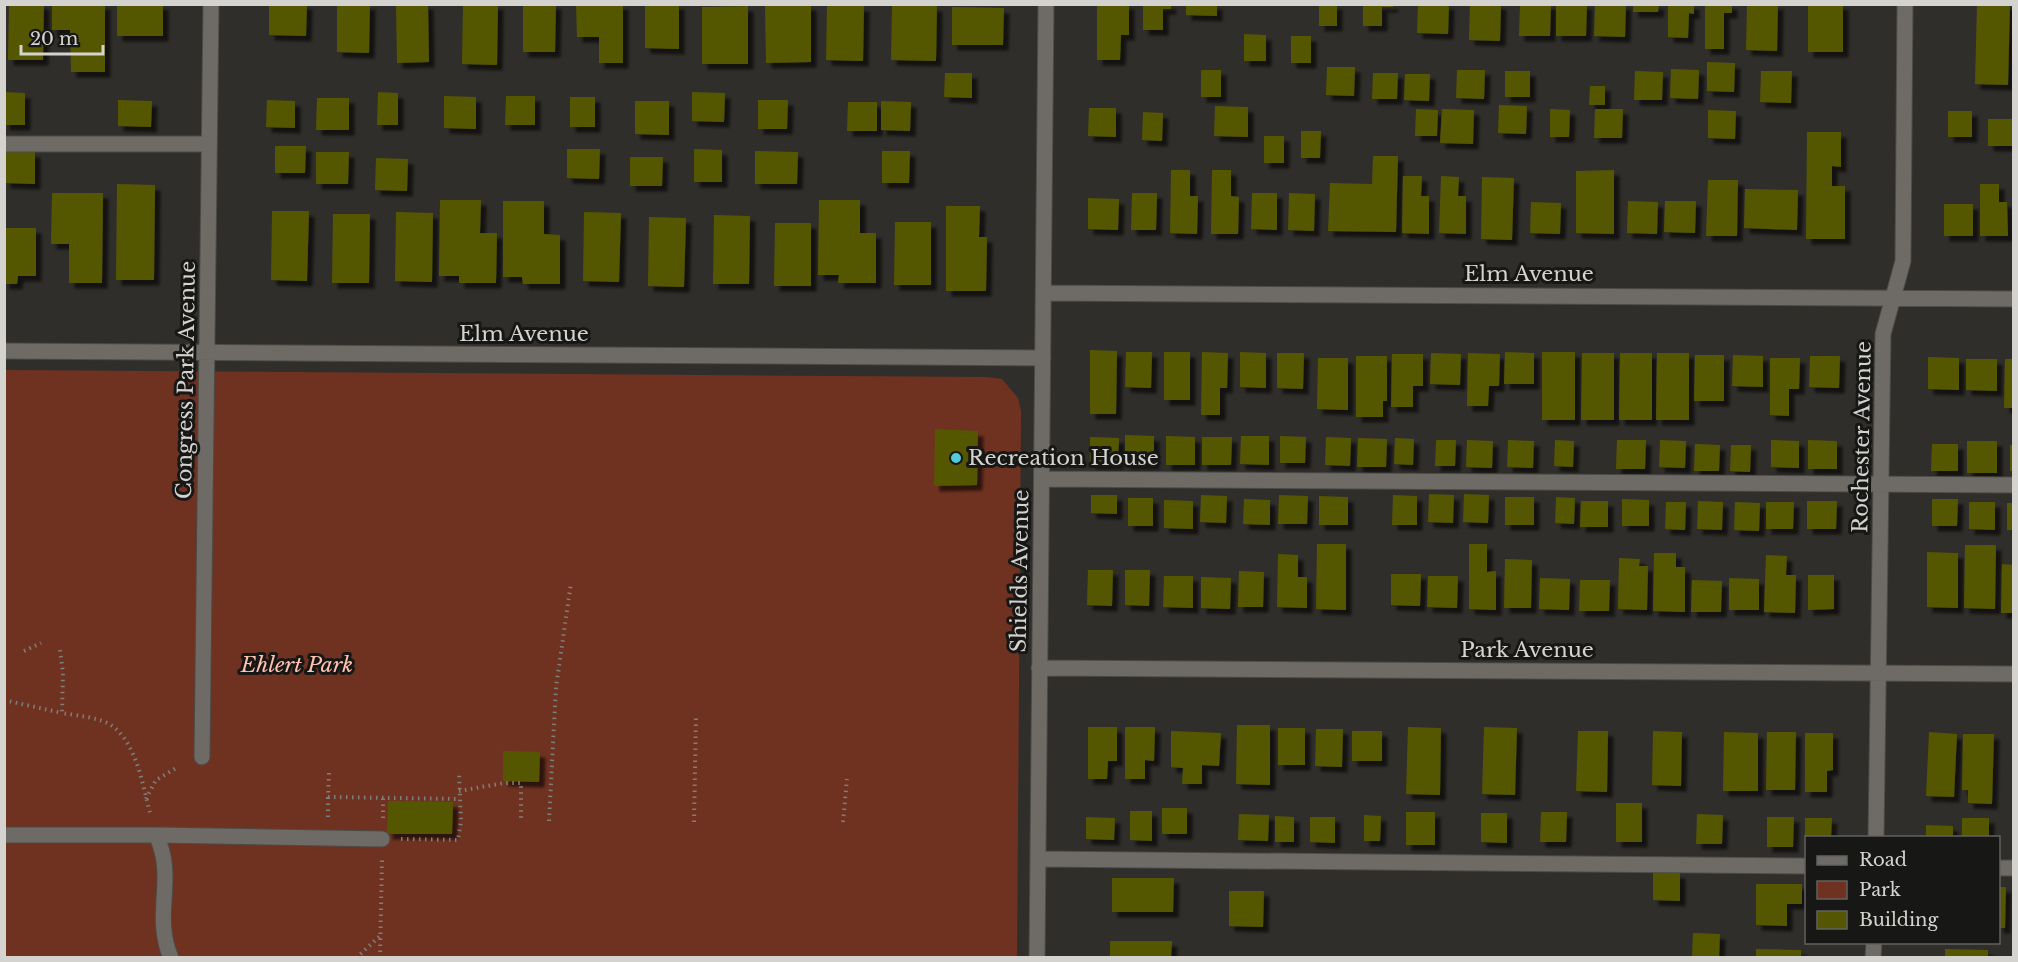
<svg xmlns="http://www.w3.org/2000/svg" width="2018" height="962" font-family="'Libre Baskerville',serif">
  <defs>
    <filter id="shadow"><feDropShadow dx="5.5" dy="5.5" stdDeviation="1.5" flood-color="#0009"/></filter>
  </defs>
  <rect width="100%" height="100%" fill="#302e2a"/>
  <path fill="#703220" d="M5 370 987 377 1002 379 1018 398 1021 411 1017 957 5 958Z"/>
  <path fill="#555603" filter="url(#shadow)" d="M9 4H44L43 60H8Z
    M52 4H105V72H71L70 30H52Z
    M117 4H163V36H117Z
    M269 4H307L306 36 269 35Z
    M337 4H370L369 53 337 52Z
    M396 4H428L429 62 397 63Z
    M463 4H498L497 65 462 64Z
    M523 4H556L555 52H523Z
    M576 4H623V63H599V37H577Z
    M645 4H679V49L645 48Z
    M1097 4H1129V35H1121L1120 60H1097Z
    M1143 4H1171V9H1163V30H1143Z
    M1186 4H1217V16L1186 15Z
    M1319 4H1337V26H1319Z
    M1363 4H1393V7H1382V26H1363Z
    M1418 4H1449L1448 34 1417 33Z
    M1470 4H1501L1500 41 1469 40Z
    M1520 4H1551L1550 36H1519Z
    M1556 4H1587L1586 36H1556Z
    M1595 4H1626L1625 37 1594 36Z
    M1633 4H1659L1658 12H1633Z
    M1668 4H1694V14L1689 13 1688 38 1668 37Z
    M1705 4H1732V13H1724V49H1705Z
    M1747 4H1778L1777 51 1746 50Z
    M1808 4H1843V52H1808Z
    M1977 4H2010L2008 85 1975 84Z
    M765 5H811V62L766 63Z
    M748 6V64H702V7Z
    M827 6H864L863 61 826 60Z
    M892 6H937L936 61 891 60Z
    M952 7 1004 8 1003 45H952Z
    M1244 34 1266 35V61H1244Z
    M1291 36H1311V63H1291Z
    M1707 62 1735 63 1734 92 1707 91Z
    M1327 67H1355L1354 96 1326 95Z
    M1671 69 1699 70 1698 99 1670 98Z
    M1201 70H1221V97H1201Z
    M1457 70H1485L1484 99 1456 98Z
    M1505 71H1530V97H1505Z
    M1635 71 1663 72 1662 100H1634Z
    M1761 71H1792L1791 103 1760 102Z
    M945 73H972V98L944 97Z
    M1373 73H1398L1397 99H1372Z
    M1405 74H1430L1429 101 1404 100Z
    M1590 86H1605V105H1589Z
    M4 92 25 93V125H4Z
    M378 92 398 93V125H377Z
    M692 92 725 93 724 122 692 121Z
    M444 96 476 97V129L444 128Z
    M506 96H535V125H505Z
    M570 97H595V127H570Z
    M317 98H349V130H316Z
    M118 100 152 101 151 127 118 126Z
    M267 100 295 101V128L266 127Z
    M758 100H788L787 129H758Z
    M635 101H669V135L635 134Z
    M881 101 911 102 910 131 881 130Z
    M848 102H877V131H847Z
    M1499 105 1527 106 1526 134 1498 133Z
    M1215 106 1248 107V137L1214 136Z
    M1089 108H1116V137L1088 136Z
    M1416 109 1438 110 1437 136H1415Z
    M1442 109 1474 110 1473 144 1440 143Z
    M1550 109 1570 110 1569 137H1550Z
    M1595 109H1623L1622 138H1594Z
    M1708 110 1736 111 1735 139 1708 138Z
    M1948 111H1972V137H1948Z
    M1143 112 1163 113 1162 141 1142 140Z
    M1988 119H2014V146H1988Z
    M1301 131H1321L1320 158H1301Z
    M1807 132H1841V167L1832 166V186H1845V239H1806Z
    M1264 136H1284V163H1264Z
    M275 146H306L305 173H275Z
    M567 149H600L599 179 567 178Z
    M694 149 722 150V182H694Z
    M755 151 798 152 797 184H755Z
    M882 151H910L909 183H882Z
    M5 152H35V184L5 183Z
    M316 152H349L348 184H316Z
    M1373 156H1398L1396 232 1328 231 1330 183 1372 184Z
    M630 157H663L662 186H630Z
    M376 158 408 159 407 191 375 190Z
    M1171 170H1190V196H1198L1197 234 1170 233Z
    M1212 170H1231V196L1239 197 1238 234H1211Z
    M1614 170V234L1576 233V171Z
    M1403 176H1422L1421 196H1429V234L1402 233Z
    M1441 176 1459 177 1458 196H1466V234L1439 233Z
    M1482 177 1514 178 1512 240 1481 239Z
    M1708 180H1738L1737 236H1706Z
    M117 184 155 185 154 280H116Z
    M1980 184H1999V202H2007L2008 236H1980Z
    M1745 189 1798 190 1797 230 1744 228Z
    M52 193H103L102 283H69V244H51Z
    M1132 193H1157L1156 230H1131Z
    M1252 193H1277V230L1251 229Z
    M1289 193 1315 194 1314 231 1288 230Z
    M1088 198 1119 199 1118 230 1088 229Z
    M440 200H481L480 233H497L496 283H459V276H439Z
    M819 200H860V233H876V283H838L839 275H818Z
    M503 201H544V234L560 235V284H523L522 277H503Z
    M1628 201 1658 202 1657 234 1627 233Z
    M1665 201H1696L1695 233 1664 232Z
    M1531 202 1561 203 1560 234 1530 233Z
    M1944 204H1973V236H1944Z
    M946 206H980L979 237H987L986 291H946Z
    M272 211H309L307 281 271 280Z
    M396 212 433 213 432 282 395 281Z
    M584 212 621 213 619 282 583 281Z
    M333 214H370L369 283H332Z
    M714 215 750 216 749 284H713Z
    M649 217 686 218 684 287 648 286Z
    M895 222H931V285H894Z
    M775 223H811V286H774Z
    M4 228H36V276H18L17 284H4Z
    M1090 350 1117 351 1116 414H1090Z
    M1126 352H1152L1151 388 1125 387Z
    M1164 352H1190V400H1164Z
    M1202 352 1228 353 1227 388H1220V415H1201Z
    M1240 352 1266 353V388L1240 387Z
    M1505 352 1534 353V384H1504Z
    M1542 352H1575V420H1542Z
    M1277 353H1304L1303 389 1277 388Z
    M1431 353 1461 354 1460 385 1430 384Z
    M1468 353 1500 354 1499 386H1489L1488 406H1467Z
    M1582 353H1614V420H1581Z
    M1620 353H1652V420H1619Z
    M1657 353H1689V420H1656Z
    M1392 354H1423V386H1413V407H1391Z
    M1695 355H1724V401H1694Z
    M1733 355 1763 356V387L1732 386Z
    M1356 356H1387V401H1383V417H1356Z
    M1810 356H1840L1839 388 1809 387Z
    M1928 357 1959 358V390L1928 389Z
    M1318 358H1348V410L1317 409Z
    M1770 358H1800L1799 389H1789V416L1770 415Z
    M1966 359H1997V391L1966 390Z
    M2005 359H2014V408H2004Z
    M935 429 978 431 977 485 934 486Z
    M1125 435 1154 436V464H1125Z
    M1166 436 1195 437V465H1166Z
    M1241 436H1269V465L1240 464Z
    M1280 436 1306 437 1305 463H1280Z
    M1090 437 1119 438 1118 464H1090Z
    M1202 437H1232L1231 465H1202Z
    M1326 437 1351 438 1350 466 1325 465Z
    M1358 438 1387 439 1386 467H1357Z
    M1395 438 1414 439 1413 465 1394 464Z
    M1436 440H1456L1455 466H1435Z
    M1467 440 1493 441 1492 468 1466 467Z
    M1508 440 1534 441 1533 468 1507 467Z
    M1555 440 1574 441 1573 467 1554 466Z
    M1617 440H1646L1645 469H1616Z
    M1660 440 1686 441 1685 468 1659 467Z
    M1771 440 1799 441V468L1771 467Z
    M1808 440 1837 441V469H1808Z
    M1967 441H1997V473H1967Z
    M1695 444 1720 445 1719 471H1694Z
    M1932 444H1958V471H1931Z
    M1731 445H1751L1750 472 1730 471Z
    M2010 445H2014V471H2010Z
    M1429 494 1454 495 1453 523 1428 522Z
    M1464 494 1489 495 1488 523 1463 522Z
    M1091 495H1117V514L1091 513Z
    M1201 495 1227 496 1226 523 1200 522Z
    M1279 495 1308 496 1307 524H1278Z
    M1393 495 1417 496V525H1392Z
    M1319 496 1348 497V525H1319Z
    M1505 497H1534V525H1505Z
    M1556 497 1575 498 1574 524 1555 523Z
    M1128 498H1153V526H1128Z
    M1244 499 1270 500V525L1243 524Z
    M1622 499 1649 500V526H1622Z
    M1932 499H1958L1957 526H1932Z
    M1164 500 1193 501V529L1164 528Z
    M1581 501H1608V527H1580Z
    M1698 501 1723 502 1722 530 1697 529Z
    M1807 501H1837L1836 529H1807Z
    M1666 502H1686L1685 530 1665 529Z
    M1735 502 1760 503 1759 531 1734 530Z
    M1766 502H1794L1793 529H1766Z
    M1969 502H1995V530L1969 529Z
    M2007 503H2014V530H2007Z
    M1317 544H1346V610L1316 609Z
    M1469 544H1487V572L1496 571V610L1469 609Z
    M1965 545H1996L1995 609 1964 608Z
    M1927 552 1958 553V608L1927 607Z
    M1654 553H1676V567H1685V612L1653 611Z
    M1278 554 1298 555V577H1307V608L1277 607Z
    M1766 555 1787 556 1786 575H1796L1795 613 1764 612Z
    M1619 558 1640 559 1639 566H1648L1647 610 1618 609Z
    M1505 559 1532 560 1531 608H1504Z
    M2002 564 2014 565V613H2001Z
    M1088 570H1113L1112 606 1087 605Z
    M1125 570H1150L1149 606 1125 605Z
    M1239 571 1264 572 1263 607H1238Z
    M1391 574H1421L1420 606 1391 605Z
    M1808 575H1834V609L1808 610Z
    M1164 576H1193V608L1163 607Z
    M1428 576H1458L1457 608 1427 607Z
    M1201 577 1231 578 1230 609 1201 608Z
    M1540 578 1570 579 1569 610 1539 609Z
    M1729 578 1759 579V610H1729Z
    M1580 580H1610L1609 611H1579Z
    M1692 580 1722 581 1721 612H1691Z
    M1237 725H1270V785L1236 784Z
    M1088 727H1117V761H1108L1107 779H1088Z
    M1125 727H1155L1154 761 1145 760V779H1125Z
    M1408 727 1441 728 1440 795 1406 794Z
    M1484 727 1517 728 1515 795 1482 794Z
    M1278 728H1305V765H1278Z
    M1316 729H1343L1342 767 1315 766Z
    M1171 731 1221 733 1219 766 1202 765V784H1182L1183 768 1171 767Z
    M1352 731H1382V761H1352Z
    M1578 731H1608L1607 792 1576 791Z
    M1653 731 1682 732 1681 786 1652 785Z
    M1724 732 1758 733V791H1723Z
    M1767 732H1796L1795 790H1766Z
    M1929 732 1957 734 1954 797 1926 796Z
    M1805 733H1833V770L1827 771V792H1805Z
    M1963 734H1994L1992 804 1968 803V790H1962Z
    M503 751 540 752 539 782 503 781Z
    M388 801 453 802 452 834H387Z
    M1616 803H1642V842H1616Z
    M1162 808H1187V834H1162Z
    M1130 811H1152V841L1130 840Z
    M1406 812H1435V845H1406Z
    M1541 812H1567L1566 842H1540Z
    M1481 813H1507V843L1481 842Z
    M1239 814 1269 815 1268 841 1238 840Z
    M1697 814 1723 815 1722 844H1696Z
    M1364 815 1381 816 1380 841H1364Z
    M1275 816 1294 817V842H1275Z
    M1086 817 1115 818 1114 840 1086 839Z
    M1310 817H1335V843L1310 842Z
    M1767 817H1794L1793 847H1767Z
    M1805 818H1832L1831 838H1805Z
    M1962 818H1989V838H1962Z
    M1926 825 1953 826V838H1926Z
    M1653 873H1680V901L1653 900Z
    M1112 878H1174L1173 912H1112Z
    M1756 884H1802V904H1787V926L1756 925Z
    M1998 887H2006L2005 928H1998Z
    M1229 891H1264L1263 927 1229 926Z
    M1693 933 1720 934 1719 958H1692Z
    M1110 941H1172L1171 958H1110Z
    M1756 949 1801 950V958H1756Z
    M1945 949 1988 950V958H1945Z"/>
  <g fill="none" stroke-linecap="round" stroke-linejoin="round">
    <defs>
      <path id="minor" d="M4 144H209
        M1044 293 2014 299
        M4 351 1043 358
        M1042 479 2014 485
        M1039 668 2014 674
        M202 757 211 4
        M4 835H156C177 878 152 914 171 958
        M156 835 382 839
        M1876 838 1883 334 1903 261 1905 4
        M1038 859 1806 866
        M1998 868H2014
        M1037 958 1046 4
        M1873 958 1874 942"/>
    </defs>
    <use href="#minor" stroke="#4d4b47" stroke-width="17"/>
    <path stroke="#807e7a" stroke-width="4" stroke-dasharray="1.5 4.5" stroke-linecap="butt" d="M60 650 63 673 62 713C78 716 102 717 115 728 137 747 143 786 150 813
      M24 651 41 643
      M4 700 62 713
      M329 773 328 797 460 799
      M459 791 504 783H521V821
      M146 799 156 780 178 767
      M328 817V797
      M383 818V798
      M549 821 556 687 571 583
      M694 822 696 715
      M843 822 847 779
      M401 839 458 840 461 821 459 773
      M356 958 380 936
      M380 958 382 858"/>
    <use href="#minor" stroke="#6e6b66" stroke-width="15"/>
  </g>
  <circle fill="#53cadc" stroke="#171715" stroke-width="2" cx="956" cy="458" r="6"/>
  <g text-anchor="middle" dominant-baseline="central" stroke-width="6" stroke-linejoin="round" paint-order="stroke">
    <g font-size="21" fill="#d5d3d0" stroke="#171715">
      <text x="1529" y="274">Elm Avenue</text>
      <text x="524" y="334">Elm Avenue</text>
      <text transform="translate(186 380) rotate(-89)">Congress Park Avenue</text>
      <text transform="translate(1862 437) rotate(-89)">Rochester Avenue</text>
      <text transform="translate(1020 571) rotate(-89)">Shields Avenue</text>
      <text x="1527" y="650">Park Avenue</text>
    </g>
    <g font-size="21" fill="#d5d3d0" stroke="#171715" text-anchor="start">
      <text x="968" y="458">Recreation House</text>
    </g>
    <g font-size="21" font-style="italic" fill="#ffc2b0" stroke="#171715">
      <text x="297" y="665">Ehlert Park</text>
    </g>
  </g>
  <rect width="2018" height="962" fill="none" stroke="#d5d3d0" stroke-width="12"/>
  <rect x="1805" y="836" width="195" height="108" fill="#171715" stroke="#636260" stroke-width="1.5"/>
  <rect x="1817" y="856" width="30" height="9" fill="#6e6b66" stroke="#636260" stroke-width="1.5"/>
  <text x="1859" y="866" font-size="18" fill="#d5d3d0">Road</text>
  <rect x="1817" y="881" width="30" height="18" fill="#703220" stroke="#636260" stroke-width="1.5"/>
  <text x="1859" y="896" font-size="18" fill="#d5d3d0">Park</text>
  <rect x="1817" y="911" width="30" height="18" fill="#555603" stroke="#636260" stroke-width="1.5"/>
  <text x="1859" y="926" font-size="18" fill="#d5d3d0">Building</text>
  <path d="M21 45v9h82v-9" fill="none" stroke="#d5d3d0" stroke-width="3"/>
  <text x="30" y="45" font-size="18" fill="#d5d3d0" stroke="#171715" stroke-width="4.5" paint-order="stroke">20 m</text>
</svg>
